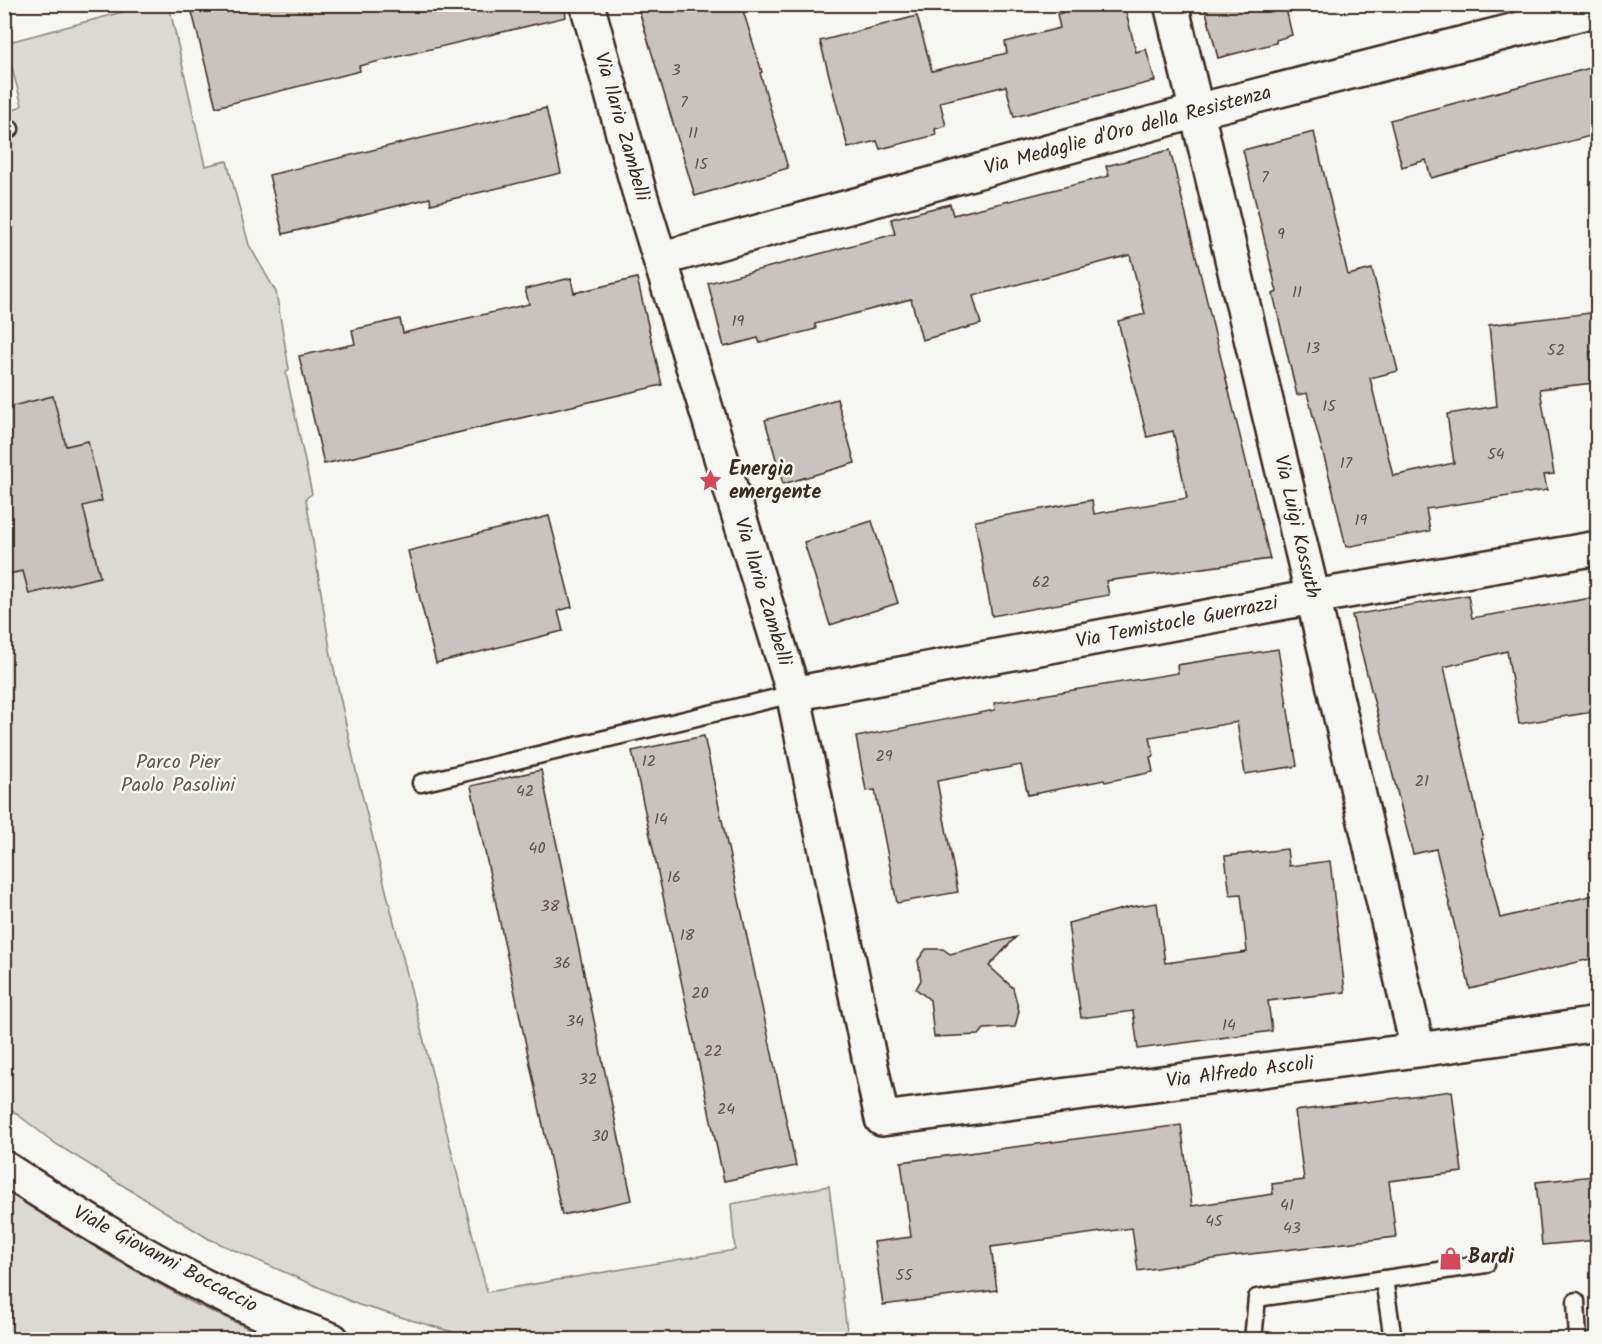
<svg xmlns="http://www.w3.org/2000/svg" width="1602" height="1344" font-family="Kalam,sans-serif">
  <rect width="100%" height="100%" fill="#f6f6f2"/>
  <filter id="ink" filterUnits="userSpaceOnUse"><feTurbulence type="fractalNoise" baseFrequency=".0167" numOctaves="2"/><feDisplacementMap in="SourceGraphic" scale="12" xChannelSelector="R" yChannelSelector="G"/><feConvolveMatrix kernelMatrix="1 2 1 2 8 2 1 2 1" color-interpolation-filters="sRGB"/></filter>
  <g filter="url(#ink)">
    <path fill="#dad9d3" stroke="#8a8278" stroke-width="1.5" d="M149 5H169L205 166 227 161 249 245 276 292 289 369 286 373 312 494 306 498 331 655 356 771 487 1292 735 1250 731 1204 829 1186 848 1339H477L359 1305 209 1239 56 1144 5 1105 4 117 22 105 5 43Z
      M4 1190 113 1258 193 1303 272 1339H5Z"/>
    <path fill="#c8c3be" stroke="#3b2a1e" stroke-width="1.5" d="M222 4H564L566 17 359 66 360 71 216 107 192 12Z
      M637 4H741L762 72 760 73 788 168 695 196Z
      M1059 4H1124L1136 52 1146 49 1155 81 1014 117 1006 86 940 102 946 126 935 129 936 135 880 149 877 141 848 148 820 41 917 16 932 71 1007 53 1005 42 1060 28 1057 14 1062 13Z
      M1204 4H1285L1292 35 1276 40V43L1218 58Z
      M1598 66V134L1431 178 1426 160 1402 167 1390 120Z
      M546 108 561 173 431 204 430 198 283 234 269 175Z
      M1314 132 1348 275 1372 269 1398 371 1370 378 1393 476 1454 463 1447 414 1497 406 1489 325 1598 312V351L1590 352 1594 383 1540 389 1554 474 1544 475 1547 490 1426 509 1430 531 1346 547 1332 487 1307 393 1297 395 1273 294 1277 292 1243 150Z
      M1170 150 1270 559 1106 581 1109 595 992 616 975 521 1092 500 1094 514 1187 498 1173 431 1147 437 1118 321 1145 314 1130 255 973 296 981 324 922 340 911 299 815 324 816 329 760 343 758 338 724 347 708 283 895 234 891 219 950 204 953 215 1109 176 1106 166Z
      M571 278 574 293 637 278 662 385 324 464 299 356 355 344 352 330 400 319 403 333 529 304 525 289Z
      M53 396 66 446 88 441 102 501 83 506 100 577 29 594 23 571 4 575V408Z
      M837 399 855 463 783 484 765 420Z
      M549 516 572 607 558 611 563 631 436 663 408 551Z
      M872 521 898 603 830 625 804 542Z
      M1468 595 1472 618 1598 597V711L1519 724 1507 651 1444 667 1483 839H1481L1500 918 1598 894V957L1470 989 1436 849 1413 854 1352 615Z
      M1278 649 1297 766 1245 774 1237 722 1150 737 1154 756 1150 757 1153 772 1105 782 1104 780 1028 795 1021 765 937 781 958 892 897 903 875 790 866 791 856 737 995 710 994 703 1178 673 1177 665Z
      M704 736 796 1166 724 1181 632 751Z
      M541 770 632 1200 562 1215 471 786Z
      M1287 849 1289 866 1330 861 1345 992 1268 1001 1272 1031 1138 1049 1133 1011 1081 1018 1068 923 1130 907 1157 903 1165 963 1247 952 1241 894 1230 895 1225 856Z
      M1016 937 989 966 1013 988 1019 1011 1015 1027 984 1029 979 1035 934 1037 930 1000 916 989 921 980 918 960 926 949H943L950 954Z
      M1452 1091 1462 1172 1389 1181 1396 1237 1233 1256 1138 1271 1132 1228 991 1247 997 1290 883 1305 874 1242 911 1237 901 1162 1181 1125 1192 1206 1273 1194 1272 1184 1304 1180 1295 1111Z
      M1594 1176 1598 1212V1240L1542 1245 1536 1182Z"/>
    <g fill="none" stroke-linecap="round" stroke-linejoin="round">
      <defs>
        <path id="service" d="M4 127 10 129
          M421 783 793 694
          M1384 1279 1393 1340
          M1576 1301 1578 1340
          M1253 1340 1257 1298 1486 1264"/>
        <path id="minor" d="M587 4 639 191 792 688 882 1119 1418 1050 1598 1024
          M1171 4 1313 597 1418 1050
          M660 259 1197 111 1598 9
          M793 694 1313 597 1598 548"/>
        <path id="secondary" d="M4 1168C72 1212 141 1255 214 1291 252 1310 292 1325 332 1340"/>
      </defs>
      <use href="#service" stroke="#3b2a1e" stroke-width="21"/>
      <use href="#minor" stroke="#3b2a1e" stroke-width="38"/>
      <use href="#secondary" stroke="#3b2a1e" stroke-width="38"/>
      <use href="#service" stroke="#f6f6f2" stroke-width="16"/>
      <use href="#minor" stroke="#f6f6f2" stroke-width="33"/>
      <use href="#secondary" stroke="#f6f6f2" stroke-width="33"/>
    </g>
  </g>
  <defs>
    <symbol id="sight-bare" viewBox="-9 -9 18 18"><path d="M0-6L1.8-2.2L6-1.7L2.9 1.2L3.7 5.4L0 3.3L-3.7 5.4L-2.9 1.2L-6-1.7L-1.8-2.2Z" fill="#d1495b" stroke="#f6f6f2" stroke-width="2.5" paint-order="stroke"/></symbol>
    <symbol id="shop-bare" viewBox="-9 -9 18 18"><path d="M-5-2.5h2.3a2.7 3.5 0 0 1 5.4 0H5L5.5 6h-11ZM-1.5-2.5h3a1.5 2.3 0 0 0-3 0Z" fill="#d1495b" stroke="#f6f6f2" stroke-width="2.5" paint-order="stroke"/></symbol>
  </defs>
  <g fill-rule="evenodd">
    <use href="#sight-bare" x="694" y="464" width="33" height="33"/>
    <use href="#shop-bare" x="1434" y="1242" width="33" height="33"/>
  </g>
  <g text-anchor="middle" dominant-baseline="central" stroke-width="5" stroke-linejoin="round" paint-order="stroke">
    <g font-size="16" fill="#5e5046">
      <text x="676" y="70">3</text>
      <text x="684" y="102">7</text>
      <text x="693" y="133">11</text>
      <text x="701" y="164">15</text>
      <text x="1265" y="177">7</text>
      <text x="1281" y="234">9</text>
      <text x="1297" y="292">11</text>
      <text x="738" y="321">19</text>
      <text x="1313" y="348">13</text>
      <text x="1556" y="350">52</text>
      <text x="1329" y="406">15</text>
      <text x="1496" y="454">54</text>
      <text x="1346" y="463">17</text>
      <text x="1361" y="520">19</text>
      <text x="1041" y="582">62</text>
      <text x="884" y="756">29</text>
      <text x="649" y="761">12</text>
      <text x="1422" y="781">21</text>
      <text x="525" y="791">42</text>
      <text x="661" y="819">14</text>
      <text x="537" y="848">40</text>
      <text x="674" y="877">16</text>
      <text x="550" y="906">38</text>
      <text x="687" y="935">18</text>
      <text x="562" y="963">36</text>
      <text x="700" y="993">20</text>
      <text x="575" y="1021">34</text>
      <text x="1229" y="1025">14</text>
      <text x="713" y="1051">22</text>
      <text x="588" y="1079">32</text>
      <text x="726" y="1109">24</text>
      <text x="600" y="1136">30</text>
      <text x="1287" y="1205">41</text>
      <text x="1214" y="1221">45</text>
      <text x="1292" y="1228">43</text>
      <text x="904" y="1275">55</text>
    </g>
    <g font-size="20" fill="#3b2a1e" stroke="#f6f6f2">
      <text transform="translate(621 127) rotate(74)">Via Ilario Zambelli</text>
      <text transform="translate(1128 131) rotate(-15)">Via Medaglie d'Oro della Resistenza</text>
      <text transform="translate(1296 527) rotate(77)">Via Luigi Kossuth</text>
      <text transform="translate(762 592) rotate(73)">Via Ilario Zambelli</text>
      <text transform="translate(1177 623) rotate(-11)">Via Temistocle Guerrazzi</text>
      <text transform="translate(1240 1073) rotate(-7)">Via Alfredo Ascoli</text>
      <text transform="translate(165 1260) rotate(28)">Viale Giovanni Boccaccio</text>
    </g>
    <g font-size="20" font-weight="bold" fill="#3b2a1e" stroke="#f6f6f2" text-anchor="start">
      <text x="729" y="470">Energia<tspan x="729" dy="23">emergente</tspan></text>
      <text x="1468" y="1258">Bardi</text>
    </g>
    <g font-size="20" fill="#63564b" stroke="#f6f6f2">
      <text x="178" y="763">Parco Pier<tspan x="178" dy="23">Paolo Pasolini</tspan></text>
    </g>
  </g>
  <rect width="1602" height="1344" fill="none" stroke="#f6f6f2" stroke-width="24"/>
  <rect x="12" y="12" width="1578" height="1320" fill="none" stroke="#3b2a1e" stroke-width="2" filter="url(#ink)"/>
</svg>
